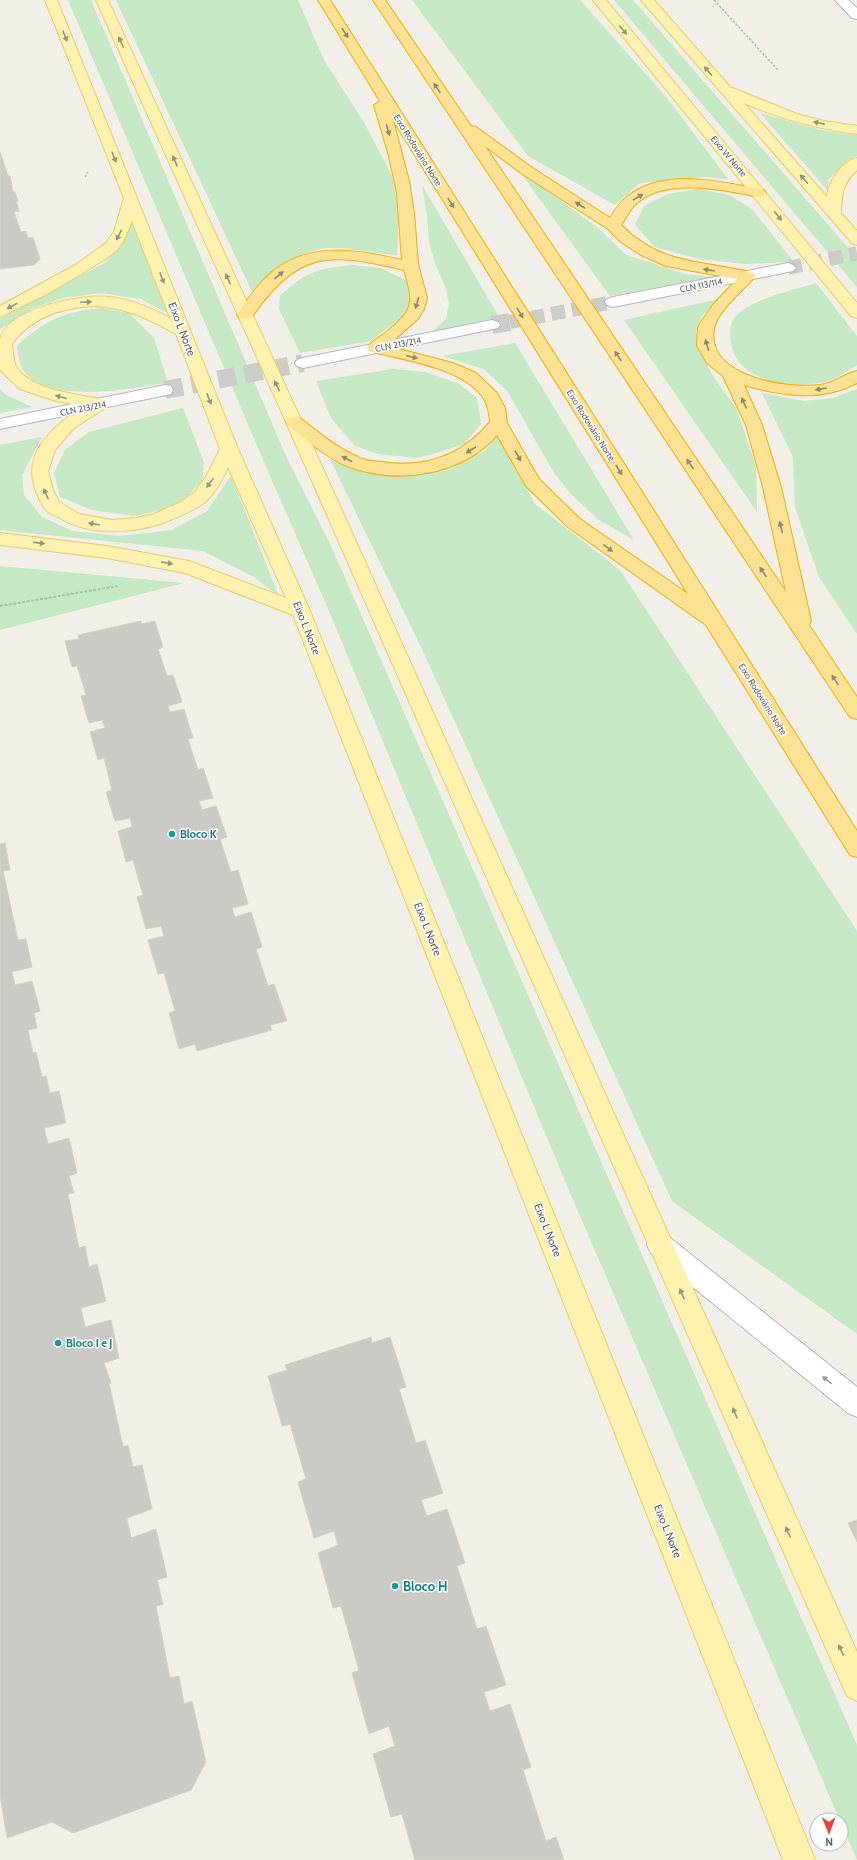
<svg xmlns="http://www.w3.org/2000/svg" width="857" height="1860" font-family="Cabin,sans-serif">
  <rect width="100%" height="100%" fill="#f1efe8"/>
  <path fill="#c5e8c5" d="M68 0H91L286 456 331 546 857 1745V1860L562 1174 329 611 264 462Z
    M116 0H298L324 60 365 124 392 176 399 213 397 256C380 253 336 245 321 249 296 255 265 271 253 294Z
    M412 0H580L667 98 728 179 704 177 640 183 615 205 528 156Z
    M614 0H633L857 258V287Z
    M760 113 825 131 857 135V156L848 160 828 180 829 192Z
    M520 172 550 192 599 229 626 255 686 274 715 277 610 296Z
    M422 185 499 317 432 332 446 319 449 303 445 286 435 263 429 242 427 215Z
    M698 189 729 195 752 209 794 262 744 264 699 259 655 247 635 225 644 206 668 194Z
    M132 223 167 313 141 299 100 293 63 298 33 308 0 329V319L106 262Z
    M352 265 380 268 406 280 412 299 407 313 371 341 300 353 279 309 280 296C307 271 316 269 352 265Z
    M816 283 857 336V365C848 370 838 378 828 381 795 390 737 383 731 343 730 335 729 325 735 317 750 299 794 290 816 283Z
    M719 299 701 317 696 332 702 355 713 376 737 410 756 466 757 512 624 320Z
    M102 308 129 313 154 338 168 383C131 388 48 406 23 370 19 364 18 353 17 346 43 321 65 311 102 308Z
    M515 343 634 540 599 520 572 495 554 473 508 392 484 369 442 356Z
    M393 369 425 372 458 383 477 398 481 424 464 444 440 452 417 458 378 454 355 446 331 418 316 381Z
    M0 389 6 395 32 407 0 413Z
    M857 389V634L819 577 795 507 793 457 762 393 804 401 832 398Z
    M183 408 204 463 202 481 185 499 162 510 133 516 92 510 60 497 54 473 65 450 89 432Z
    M498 435 535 504 620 570 857 931V1334L672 1201 421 647 330 459 370 473 410 475 447 471 485 451Z
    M42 437 22 475 24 495 42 517 72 531 119 536 172 530 207 511 231 476 279 596 254 577 203 551 0 530V445Z
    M0 566 184 583 0 630Z"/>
  <path fill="#cccac5" stroke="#d6d1c6" d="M0 152 8 176H10L13 192H15L18 201H16L19 211 14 212 21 232 26 231 28 238 33 237 40 259 34 265 0 269Z
    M141 621 142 624 155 621 163 647 158 649 167 676 173 675 182 702 168 706 170 712 184 709 193 738 188 739 198 770 203 768 213 798 199 801 202 810 216 806 227 837 220 839 231 872 238 870 248 904 232 908 235 917 251 912 262 947 256 949 268 986 274 984 287 1021 270 1025 272 1030 197 1051 195 1044 179 1049 169 1013 175 1011 164 973 158 974 148 940 164 936 161 926 146 929 137 897 143 895 133 860 126 862 118 831 132 827 130 818 115 821 106 792 112 790 104 758 98 760 90 732 105 728 102 720 89 723 81 696 86 695 80 675 77 666 72 667 65 641 79 639 78 635Z
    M5 843 10 870 3 871 15 926 18 940 26 939 32 967 12 972 15 985 32 981 40 1011 34 1013 37 1028 28 1030 33 1053 36 1052 42 1077 46 1076 50 1093 59 1091 66 1123 44 1128 48 1144 69 1138 77 1173 69 1176 74 1193 68 1194 79 1248 85 1246 89 1267 97 1264 106 1301 81 1308 85 1327 111 1320 119 1358 104 1363 111 1383H109L123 1447 128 1445 133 1467 142 1465 152 1509 127 1518 131 1538 156 1529 167 1577 157 1580 163 1604 156 1606 170 1678 179 1676 184 1704 192 1701 206 1762 191 1790 73 1833 52 1822 7 1838 0 1794V844Z
    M371 1337 372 1343 390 1337 406 1387 399 1389 416 1443 425 1440 443 1493 421 1500 427 1516 447 1509 465 1563 457 1566 477 1629 486 1626 506 1685 484 1692 490 1711 510 1704 531 1767 523 1770 546 1841 556 1837 564 1860H415L402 1814 391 1817 373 1754 395 1746 389 1726 369 1734 352 1673 359 1670 341 1606 333 1608 318 1553 338 1545 334 1531 314 1538 298 1482 306 1479 290 1424 282 1426 268 1376 287 1370 285 1365Z
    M857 1520V1542L848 1523Z"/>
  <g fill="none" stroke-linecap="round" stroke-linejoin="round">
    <path stroke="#ccccc8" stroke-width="14" stroke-dasharray="14 7" stroke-linecap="butt" d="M788 268 857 253
      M510 322 613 302"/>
    <path stroke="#ccccc8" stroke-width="18" stroke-dasharray="18 9" stroke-linecap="butt" d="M492 325 516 321
      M165 390 303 363"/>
    <defs>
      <path id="minor" d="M835 0H848L857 8V19L852 18Z
        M788 263 793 265 796 268 793 271 613 307 607 305 605 302 607 299 613 297Z
        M492 320 498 322 500 325 498 328 303 368 297 366 295 363 297 360 303 358Z
        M165 385 171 386 173 390 171 394 0 429V419Z
        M660 1233 669 1237 857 1387V1417L848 1413 651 1253 647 1245 651 1237Z"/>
      <path id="major" d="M45 0H57L238 449 310 611 815 1860H783L293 615 185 573 107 558 0 545V533L107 546 189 561 286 598 228 467C223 478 216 492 207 500 198 509 186 513 175 518 140 534 92 538 58 517 54 515 48 513 45 509 42 505 40 500 38 496 18 455 53 426 84 406L56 401 20 389 2 372 0 369C0 360 0 347 0 339 9 307 82 294 109 297 131 299 151 308 170 318L132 221 124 240 117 250 104 260 51 292 0 317V306L77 264 106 243 114 232 124 198ZM93 306C125 307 149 319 176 334L220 449 207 475 195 492 179 503 154 514 137 518 112 520 79 514 59 502 53 490 48 471 55 450 74 428 105 408 107 404 105 400C79 394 34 392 17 368 13 363 13 351 12 344 31 317 61 308 93 306Z
        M96 0H108L302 422 857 1652V1701L847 1696 286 422Z
        M593 0H606L857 303V318L851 316Z
        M641 0H654L730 87 797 114 824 121 857 126V134C818 129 780 119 744 103L827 197C828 182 842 161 857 158V170C842 184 842 194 841 213L857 231V245L852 243Z"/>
      <path id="highway" d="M318 0H330L857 831V857L850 855 706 625 568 527 526 486 497 435C462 476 396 485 347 466 334 461 322 452 311 444 303 437 291 431 286 422L288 418 294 417 300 418C318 432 337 448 358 457 365 461 374 461 382 462 425 469 462 455 490 422 489 413 488 404 482 396 460 367 403 360 369 351L367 348C371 342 378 338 384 334 413 310 415 306 404 270 327 252 299 250 251 318H239L237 315C247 300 258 284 272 272 310 241 358 250 402 260L397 193 389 156 374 105 380 101ZM393 120 688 594 580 519 539 479 507 423 505 408 497 393 476 373 453 363 387 346 418 319 424 309 427 298 418 264 414 213 409 181Z
        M373 0H385L471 126 476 127 531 167 610 218C615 210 620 202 628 196 663 168 719 181 759 189L764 190 766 193 764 196 759 197C724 190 667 177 637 203 630 209 626 218 621 225 662 266 702 260 753 273L756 276 753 279C742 291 716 313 714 329 706 377 786 389 820 385 834 383 844 374 857 371V383C821 402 781 396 744 385L762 425 781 487 811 621 809 625 857 697V719L850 717ZM485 146 521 173 608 229 621 242 641 255 666 266 737 279 713 305 701 322 698 328 697 346 707 363 723 376 746 425 763 487 786 592Z"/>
    </defs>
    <use href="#minor" stroke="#b5b8bc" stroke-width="2"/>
    <use href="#major" stroke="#f2c960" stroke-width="2"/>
    <use href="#highway" stroke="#f9ab00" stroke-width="2"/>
    <path stroke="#9cc7a9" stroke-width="1.5" stroke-dasharray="2.5 1.5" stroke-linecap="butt" d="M714 0 778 70
      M85 177 88 172"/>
    <path stroke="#9cc7a9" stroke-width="2" stroke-dasharray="3 1.5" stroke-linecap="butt" d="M0 606 118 586"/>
    <use href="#minor" fill="#fff" fill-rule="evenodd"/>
    <use href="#major" fill="#fff2af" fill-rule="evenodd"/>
    <use href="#highway" fill="#fde293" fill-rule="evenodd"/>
  </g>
  <defs><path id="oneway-solid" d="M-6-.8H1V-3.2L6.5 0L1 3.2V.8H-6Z"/></defs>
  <g fill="#979581">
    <use href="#oneway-solid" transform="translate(623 30) rotate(50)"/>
    <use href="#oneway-solid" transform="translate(65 36) rotate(68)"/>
    <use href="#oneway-solid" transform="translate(121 42) rotate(-114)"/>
    <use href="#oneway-solid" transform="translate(708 71) rotate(-131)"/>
    <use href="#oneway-solid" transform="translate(819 123) rotate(-167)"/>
    <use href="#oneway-solid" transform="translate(114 157) rotate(68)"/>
    <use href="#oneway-solid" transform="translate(175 161) rotate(-114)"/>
    <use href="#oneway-solid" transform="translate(804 179) rotate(-132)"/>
    <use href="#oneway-solid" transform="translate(778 216) rotate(51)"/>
    <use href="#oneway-solid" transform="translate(119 235) rotate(116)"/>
    <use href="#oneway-solid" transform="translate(162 278) rotate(69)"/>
    <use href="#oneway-solid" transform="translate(228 279) rotate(-114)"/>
    <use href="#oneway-solid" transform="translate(86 302) rotate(-3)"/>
    <use href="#oneway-solid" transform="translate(12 306) rotate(152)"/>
    <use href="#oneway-solid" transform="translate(277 386) rotate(-115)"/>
    <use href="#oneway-solid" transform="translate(61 397) rotate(-165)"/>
    <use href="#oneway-solid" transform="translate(209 399) rotate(69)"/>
    <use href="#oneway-solid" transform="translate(210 483) rotate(126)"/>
    <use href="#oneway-solid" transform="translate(46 494) rotate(-114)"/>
    <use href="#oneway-solid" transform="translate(94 524) rotate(-170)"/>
    <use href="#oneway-solid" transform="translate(39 543) rotate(7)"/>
    <use href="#oneway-solid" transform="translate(167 563) rotate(11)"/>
    <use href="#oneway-solid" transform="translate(682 1294) rotate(-114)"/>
    <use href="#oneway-solid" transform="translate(735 1413) rotate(-114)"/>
    <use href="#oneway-solid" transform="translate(788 1532) rotate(-114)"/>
    <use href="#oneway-solid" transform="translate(841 1650) rotate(-114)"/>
  </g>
  <g fill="#8e8975">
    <use href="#oneway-solid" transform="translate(345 33) rotate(58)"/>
    <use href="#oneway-solid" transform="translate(437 88) rotate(-124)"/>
    <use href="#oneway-solid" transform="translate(388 130) rotate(74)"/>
    <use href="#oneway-solid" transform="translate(638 197) rotate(-31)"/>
    <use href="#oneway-solid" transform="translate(451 203) rotate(58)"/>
    <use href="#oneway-solid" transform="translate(580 205) rotate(-147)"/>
    <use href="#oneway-solid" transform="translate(709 270) rotate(-171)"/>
    <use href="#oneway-solid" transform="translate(279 275) rotate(-39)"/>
    <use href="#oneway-solid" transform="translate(417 303) rotate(106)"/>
    <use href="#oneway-solid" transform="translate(520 313) rotate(58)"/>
    <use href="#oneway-solid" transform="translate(707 345) rotate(-106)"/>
    <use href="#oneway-solid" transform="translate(618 356) rotate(-124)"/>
    <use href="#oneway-solid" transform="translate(412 357) rotate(14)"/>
    <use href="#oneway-solid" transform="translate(821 389) rotate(171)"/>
    <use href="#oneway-solid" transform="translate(744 403) rotate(-115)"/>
    <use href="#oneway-solid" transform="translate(471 450) rotate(147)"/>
    <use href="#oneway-solid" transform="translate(518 456) rotate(61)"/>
    <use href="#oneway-solid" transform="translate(347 459) rotate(-152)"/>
    <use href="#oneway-solid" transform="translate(690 464) rotate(-124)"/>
    <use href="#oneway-solid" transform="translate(619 470) rotate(58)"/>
    <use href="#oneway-solid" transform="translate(781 527) rotate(-103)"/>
    <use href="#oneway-solid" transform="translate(608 548) rotate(37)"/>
    <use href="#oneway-solid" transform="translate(763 572) rotate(-124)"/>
    <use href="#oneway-solid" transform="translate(835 680) rotate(-124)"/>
  </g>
  <use fill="#979a9d" href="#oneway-solid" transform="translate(827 1380) rotate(-141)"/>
  <g fill="#0f9aa8" stroke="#fff" stroke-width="1.5">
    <circle cx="172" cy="834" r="4"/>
    <circle cx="58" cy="1343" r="4"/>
    <circle cx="395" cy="1586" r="4"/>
  </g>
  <g text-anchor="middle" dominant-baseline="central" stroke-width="3" stroke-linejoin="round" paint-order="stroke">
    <g font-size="9" fill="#5f6368" stroke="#fff">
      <text transform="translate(418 150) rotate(58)">Eixo Rodoviário Norte</text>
      <text transform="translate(729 156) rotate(50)">Eixo W Norte</text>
      <text transform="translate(701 285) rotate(-11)">CLN 113/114</text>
      <text transform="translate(398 344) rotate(-11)">CLN 213/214</text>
      <text transform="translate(83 408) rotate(-11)">CLN 213/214</text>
      <text transform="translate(591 425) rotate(58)">Eixo Rodoviário Norte</text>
      <text transform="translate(763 699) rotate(58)">Eixo Rodoviário Norte</text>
    </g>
    <g font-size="11" fill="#5f6368" stroke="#fff">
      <text transform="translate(182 329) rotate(69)">Eixo L Norte</text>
      <text transform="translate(307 628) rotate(68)">Eixo L Norte</text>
      <text transform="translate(428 929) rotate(68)">Eixo L Norte</text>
      <text transform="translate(548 1230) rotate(68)">Eixo L Norte</text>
      <text transform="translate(668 1531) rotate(68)">Eixo L Norte</text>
    </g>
    <g font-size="11" font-weight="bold" fill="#0d838f" stroke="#fff" text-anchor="start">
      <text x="180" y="834">Bloco K</text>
      <text x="66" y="1343">Bloco I e J</text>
    </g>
    <g font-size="13" font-weight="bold" fill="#0d838f" stroke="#fff" text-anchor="start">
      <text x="403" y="1586">Bloco H</text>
    </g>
  </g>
  <g transform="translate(829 1832) rotate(179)"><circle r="19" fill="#ffffff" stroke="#bfc1c3"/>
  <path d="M0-3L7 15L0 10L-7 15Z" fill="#ea4335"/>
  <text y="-6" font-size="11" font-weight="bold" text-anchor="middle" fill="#5f6368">N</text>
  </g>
</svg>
